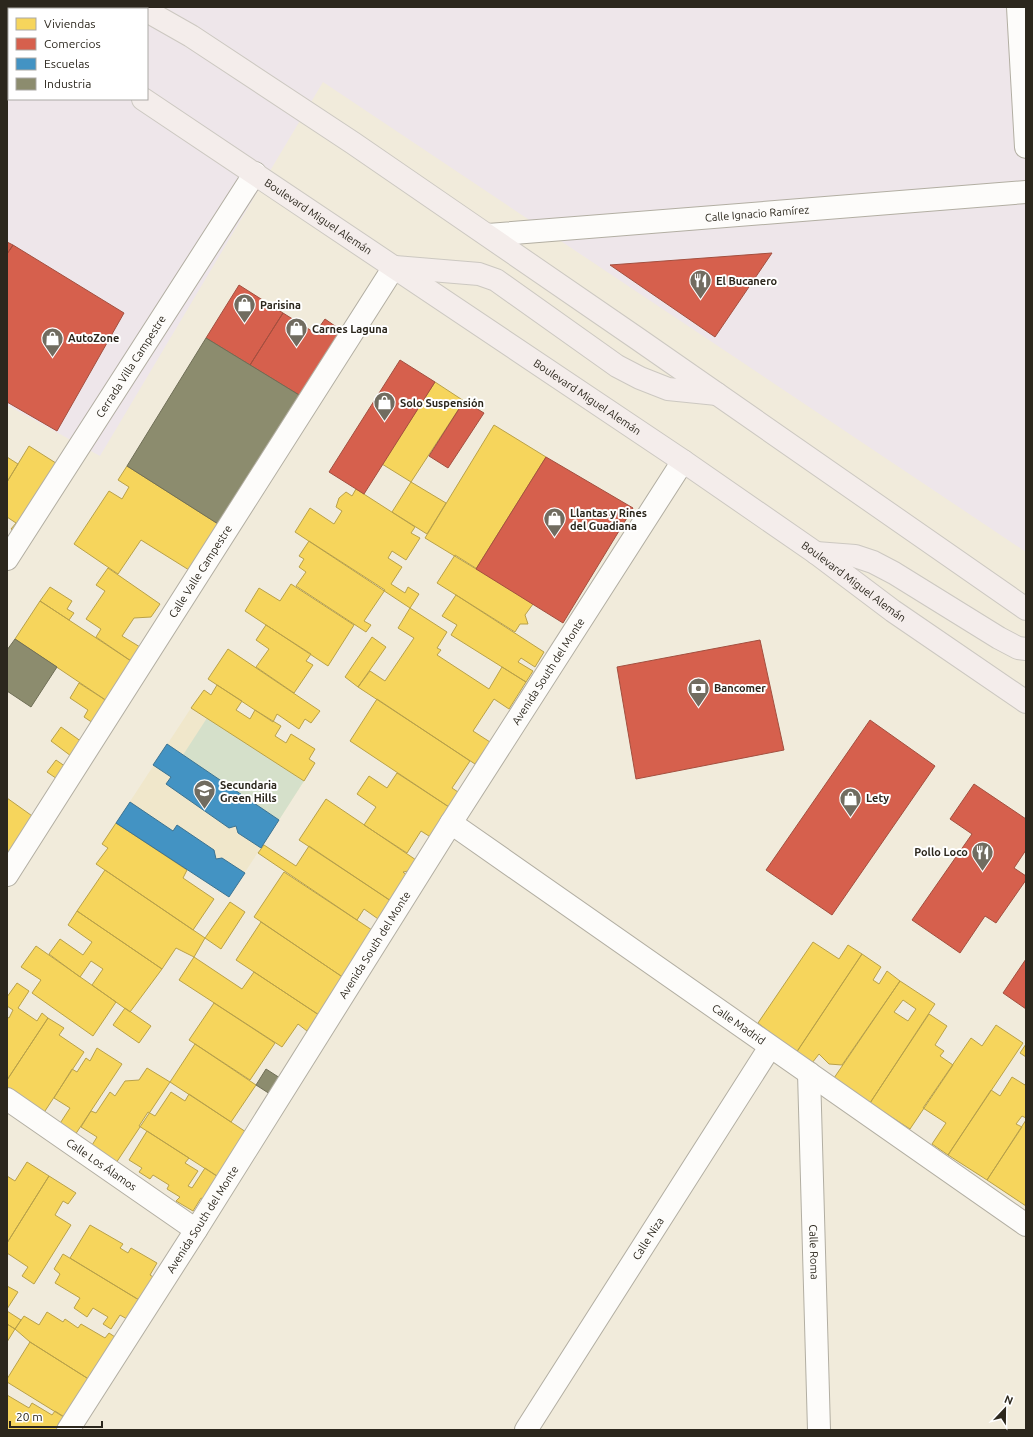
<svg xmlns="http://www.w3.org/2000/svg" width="1033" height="1437" font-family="Ubuntu,sans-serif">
  <rect width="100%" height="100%" fill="#f1ebdb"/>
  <path fill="#eee6ea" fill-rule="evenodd" d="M7 7H1026V552L323 82 100 456 7 405ZM9 9H147V99H9Z"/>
  <path fill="#f0e7cb" d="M191 708 304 781 229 897 116 823Z"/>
  <path fill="#d5e0ca" d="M207 718 304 781 279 820 183 755Z"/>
  <path fill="#f6d55c" stroke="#b9a149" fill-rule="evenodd" d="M435 382 464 401 411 482 382 464Z
    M494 425 546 457 476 569 425 538Z
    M29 446 70 472 27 539 11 529 16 523 7 517V482Z
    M7 457 18 464 7 482Z
    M127 466 226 529 197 575 141 540 118 574 74 544 109 491 122 499 129 487 118 480Z
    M411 482 446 503 427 534 392 512Z
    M356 489 415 527 411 533 420 538 406 560 392 551 388 558 402 567 391 584 405 593 408 587 419 594 410 608 295 532 310 508 334 524 342 511 336 507 339 498 346 492 352 496Z
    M309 541 385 590 364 621 371 625 366 632 296 586 306 572 299 567 304 559 299 556Z
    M455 555 533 604 525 615 528 624H520L515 632 437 583Z
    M108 568 160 604 151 617 134 618 122 636 140 647 131 661 96 637 101 629 86 619 105 591 96 585Z
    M291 584 354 625 328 666 245 611 259 588 280 601Z
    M50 587 72 601 67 609 74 613 69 620 40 601Z
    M456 595 544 652 535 667 521 658 518 662 533 671 526 682 451 635 457 625 442 616Z
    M40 601 131 661 110 703 15 639Z
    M410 608 447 632 437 648 441 650 437 655 489 689 502 667 526 682 509 709 494 699 473 731 490 742 475 764 358 687 370 671 385 681 414 638 398 628Z
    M266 625 311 654 306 661 313 665 294 693 256 667 269 649 256 640Z
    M372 637 386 647 358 687 345 677Z
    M228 649 320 711 311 723 305 719 299 729 277 714 273 722 208 679Z
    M79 683 110 703 96 725 84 717 88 710 70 698Z
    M217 685 242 701 236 710 250 719 255 710 281 726 275 736 286 743 291 734 315 749 309 759 315 763 304 781 191 708 204 690 211 695Z
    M377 699 470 761 452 788 461 794 452 809 350 741Z
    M61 727 89 747 79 762 51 741Z
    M56 760 72 771 63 783 47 772Z
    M397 773 452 809 432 838 421 831 407 853 364 825 376 807 357 794 369 776 387 788Z
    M7 798 42 823 7 858Z
    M326 799 419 862 414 870 403 872 410 878 394 903 299 840Z
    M116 823 187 870 183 878 214 899 193 930 96 864 108 848 102 844Z
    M264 845 296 866 309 846 394 903 381 921 364 909 357 920 258 853Z
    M105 870 205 938 194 957 176 948 162 969 77 911Z
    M284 872 375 932 344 978 254 917Z
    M230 902 245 912 221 949 205 938Z
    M77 911 162 969 130 1012 92 985 103 969 91 961 80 977 49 954 60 939 83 955 92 942 68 925Z
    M261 922 344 978 319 1015 236 960Z
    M813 942 839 959 848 945 862 954 796 1053 758 1023Z
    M36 946 116 1002 93 1036 32 993 41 980 21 967Z
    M862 954 881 967 873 980 879 984 887 971 900 981 842 1065 829 1064 819 1054 812 1063 796 1053Z
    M194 957 242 989 254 972 319 1015 307 1031 298 1024 282 1047 179 980Z
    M900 981 935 1004 870 1103 834 1078ZM903 1000 916 1009 908 1021 894 1012Z
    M17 983 29 991 18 1008 37 1021 42 1013 48 1018 7 1080V1017L9 1018 13 1010 7 1006V997Z
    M214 1003 275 1043 250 1080 189 1040Z
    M125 1008 151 1026 139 1043 113 1025Z
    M929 1014 947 1026 935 1045 944 1051 940 1056 953 1065 910 1129 870 1103Z
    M48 1018 64 1028 59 1035 84 1052 41 1117 7 1094V1080Z
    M996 1025 1023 1043 948 1155 932 1144 946 1123 923 1108 971 1038 982 1046Z
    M195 1044 256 1085 231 1122 170 1082Z
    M1026 1044V1057L1020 1053Z
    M97 1048 122 1064 73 1138 57 1128 70 1108 54 1098 72 1069 77 1072 86 1058 90 1061Z
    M147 1068 170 1082 114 1166 89 1150 97 1137 81 1127 91 1111 96 1113 110 1092 115 1096 125 1081 139 1080Z
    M1012 1077 1025 1085 1026 1083V1118L1022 1116 1016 1124 1022 1127 987 1180 948 1155 991 1090 1000 1096Z
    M171 1092 185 1101 189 1094 252 1136 223 1180 139 1126 148 1112 155 1116Z
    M1026 1120V1206L987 1180Z
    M147 1131 189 1158 185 1163 198 1171 188 1186 192 1188 205 1168 223 1180 209 1202 201 1198 193 1211 176 1201 180 1197 167 1189 169 1185 153 1175 150 1179 139 1172 142 1168 129 1160Z
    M27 1162 49 1176 7 1243V1176L15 1181Z
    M49 1176 76 1193 68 1204 63 1201 55 1215 71 1225 34 1284 22 1276 28 1267 7 1253V1243Z
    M90 1225 123 1244 120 1248 128 1253 131 1248 157 1263 150 1275 158 1280 144 1303 70 1258Z
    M63 1254 144 1303 132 1322 120 1315 111 1329 103 1324 108 1317 93 1308 87 1317 74 1308 80 1298 55 1283 60 1274 54 1269Z
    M7 1286 18 1292 7 1309Z
    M7 1311 21 1320 15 1329 7 1324Z
    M47 1312 63 1322 65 1319 78 1328 81 1324 105 1338 109 1333 124 1343 98 1385 30 1342 15 1329 24 1316 39 1325Z
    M7 1324 15 1329 7 1342Z
    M30 1342 98 1385 75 1424 7 1382V1379Z
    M7 1395 29 1408 32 1403 52 1415 55 1411 75 1424 71 1430H7Z"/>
  <path fill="#d6604d" stroke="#a34f3f" d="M7 242 13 245 7 254Z
    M13 245 124 313 57 431 7 402V254Z
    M772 253 715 337 610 265Z
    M239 285 283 313 250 365 206 338Z
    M283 313 315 333 325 319 345 333 304 398 250 365Z
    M400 360 435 382 364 494 329 472Z
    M464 401 484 413 448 468 429 456Z
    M546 457 633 508 563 623 476 569Z
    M760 640 784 750 636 779 617 667Z
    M870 720 935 766 832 915 766 870Z
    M974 784 1026 819V850L1014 868 1026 876V880L996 923 985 916 960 953 912 920 972 834 950 819Z
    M1026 959V1009L1003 993Z"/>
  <path fill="#4393c3" stroke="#3c7391" d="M167 744 279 820 261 848 238 833 236 826 229 828 166 784 171 777 153 765Z
    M130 802 173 831 177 825 214 850 216 859 222 858 245 873 229 897 116 823Z"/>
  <path fill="#8c8c6e" stroke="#6f6e56" d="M206 338 304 398 226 529 127 466Z
    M15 639 57 667 31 707 7 691V650Z
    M266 1069 280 1078 270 1094 256 1085Z"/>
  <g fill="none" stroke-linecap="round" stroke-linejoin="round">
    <defs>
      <g id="minor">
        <path d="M1018 7 1026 147"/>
        <path id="s1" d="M488 235 1026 192"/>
        <path id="s2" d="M7 559 255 173"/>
        <path id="s3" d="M451 823 1026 1225"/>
        <path id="s4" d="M7 875 394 267"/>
        <path id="s5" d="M809 1073 819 1430"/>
        <path id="s6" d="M7 1099 196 1230"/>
        <path id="s7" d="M68 1430 196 1230 451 823 683 461"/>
        <path id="s8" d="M526 1430 770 1047"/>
      </g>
      <g id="highway">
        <path d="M147 11 191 36 353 143 638 339 1026 609"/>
        <path d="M7 19 9 21"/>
        <path id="s9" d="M143 99 683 461 816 553 893 611 1026 702"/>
        <path d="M395 267 479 274 496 280 617 366 640 378 668 389 717 394"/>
        <path d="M816 553 855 556 873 562 894 573 999 638 1018 648 1026 649"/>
      </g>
    </defs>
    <use href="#minor" stroke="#b2aea2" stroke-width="24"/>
    <use href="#highway" stroke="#ccc8c1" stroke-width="24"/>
    <use href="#minor" stroke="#fdfcfa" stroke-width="22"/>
    <use href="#highway" stroke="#f4edeb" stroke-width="22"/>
  </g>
  <defs>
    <symbol id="restaurant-pin" viewBox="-11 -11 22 30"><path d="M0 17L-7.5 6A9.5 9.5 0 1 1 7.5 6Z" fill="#716c60" stroke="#fff"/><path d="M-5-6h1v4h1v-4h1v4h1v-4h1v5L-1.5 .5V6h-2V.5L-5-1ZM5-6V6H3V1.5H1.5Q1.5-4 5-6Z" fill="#fff"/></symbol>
    <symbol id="shop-pin" viewBox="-11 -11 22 30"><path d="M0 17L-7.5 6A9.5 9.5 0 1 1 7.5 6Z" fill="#716c60" stroke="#fff"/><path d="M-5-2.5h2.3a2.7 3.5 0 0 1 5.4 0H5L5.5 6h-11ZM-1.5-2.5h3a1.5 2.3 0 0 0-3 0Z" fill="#fff"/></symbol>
    <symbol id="bank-pin" viewBox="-11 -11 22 30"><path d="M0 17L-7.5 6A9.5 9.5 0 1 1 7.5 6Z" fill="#716c60" stroke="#fff"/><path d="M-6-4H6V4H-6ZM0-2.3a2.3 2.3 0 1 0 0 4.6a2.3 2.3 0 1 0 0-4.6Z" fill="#fff"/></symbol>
    <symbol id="school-pin" viewBox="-11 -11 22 30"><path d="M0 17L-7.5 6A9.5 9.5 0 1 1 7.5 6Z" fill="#716c60" stroke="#fff"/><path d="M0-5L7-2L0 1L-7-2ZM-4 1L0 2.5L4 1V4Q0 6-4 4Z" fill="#fff"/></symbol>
  </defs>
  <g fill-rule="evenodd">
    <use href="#restaurant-pin" x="688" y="268" width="25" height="34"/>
    <use href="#shop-pin" x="232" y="292" width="25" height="34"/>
    <use href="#shop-pin" x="284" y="316" width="25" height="34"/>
    <use href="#shop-pin" x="40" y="326" width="25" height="34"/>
    <use href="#shop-pin" x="372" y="390" width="25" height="34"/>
    <use href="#shop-pin" x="542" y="506" width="25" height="34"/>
    <use href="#bank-pin" x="686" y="676" width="25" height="34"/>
    <use href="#school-pin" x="192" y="778" width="25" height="34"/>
    <use href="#shop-pin" x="838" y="786" width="25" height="34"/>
    <use href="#restaurant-pin" x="970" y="840" width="25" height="34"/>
  </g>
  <g text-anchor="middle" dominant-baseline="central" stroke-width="4" stroke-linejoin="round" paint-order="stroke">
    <g font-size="11" fill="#2c271d" stroke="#fff">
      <text stroke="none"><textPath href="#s1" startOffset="270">Calle Ignacio Ramírez</textPath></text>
      <text stroke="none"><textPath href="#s9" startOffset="211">Boulevard Miguel Alemán</textPath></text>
      <text stroke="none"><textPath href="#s2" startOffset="229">Cerrada Villa Campestre</textPath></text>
      <text stroke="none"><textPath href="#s9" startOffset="535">Boulevard Miguel Alemán</textPath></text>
      <text stroke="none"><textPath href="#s4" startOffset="360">Calle Valle Campestre</textPath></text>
      <text stroke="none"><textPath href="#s9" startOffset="859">Boulevard Miguel Alemán</textPath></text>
      <text stroke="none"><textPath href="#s7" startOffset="898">Avenida South del Monte</textPath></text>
      <text stroke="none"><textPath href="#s7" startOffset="574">Avenida South del Monte</textPath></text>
      <text stroke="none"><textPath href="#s3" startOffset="351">Calle Madrid</textPath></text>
      <text stroke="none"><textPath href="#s6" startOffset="115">Calle Los Álamos</textPath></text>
      <text stroke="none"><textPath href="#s7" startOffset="250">Avenida South del Monte</textPath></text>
      <text stroke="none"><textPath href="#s8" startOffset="227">Calle Niza</textPath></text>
      <text stroke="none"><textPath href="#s5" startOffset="179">Calle Roma</textPath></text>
    </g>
    <g font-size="11" font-weight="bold" fill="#2c271d" stroke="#fff" text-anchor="start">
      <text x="716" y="281">El Bucanero</text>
      <text x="260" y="305">Parisina</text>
      <text x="312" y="329">Carnes Laguna</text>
      <text x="68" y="338">AutoZone</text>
      <text x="400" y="403">Solo Suspensión</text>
      <text x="570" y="513">Llantas y Rines<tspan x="570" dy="13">del Guadiana</tspan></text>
      <text x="714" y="688">Bancomer</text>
      <text x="220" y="785">Secundaria<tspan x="220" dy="13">Green Hills</tspan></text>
      <text x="866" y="798">Lety</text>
      <text x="968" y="852" text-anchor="end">Pollo Loco</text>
    </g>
  </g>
  <rect width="1033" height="1437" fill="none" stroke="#2c271d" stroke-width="16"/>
  <rect x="8" y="8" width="140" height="92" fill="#ffffff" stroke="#aba9a5"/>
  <rect x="16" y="18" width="20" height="12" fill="#f6d55c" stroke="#aba9a5"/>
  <text x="44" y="28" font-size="12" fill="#2c271d">Viviendas</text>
  <rect x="16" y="38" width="20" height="12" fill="#d6604d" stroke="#aba9a5"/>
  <text x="44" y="48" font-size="12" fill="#2c271d">Comercios</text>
  <rect x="16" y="58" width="20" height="12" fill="#4393c3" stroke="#aba9a5"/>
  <text x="44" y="68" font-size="12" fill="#2c271d">Escuelas</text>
  <rect x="16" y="78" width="20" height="12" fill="#8c8c6e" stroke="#aba9a5"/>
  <text x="44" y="88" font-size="12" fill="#2c271d">Industria</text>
  <g transform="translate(1005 1409) rotate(22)" stroke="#ffffff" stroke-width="3" paint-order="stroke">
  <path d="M0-3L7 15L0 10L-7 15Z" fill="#2c271d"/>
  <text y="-6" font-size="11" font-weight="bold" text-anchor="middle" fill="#2c271d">N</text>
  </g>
  <path d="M10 1421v6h92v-6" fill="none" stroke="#2c271d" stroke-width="2"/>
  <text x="16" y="1421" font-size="12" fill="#2c271d" stroke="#ffffff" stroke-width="3" paint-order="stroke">20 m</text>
</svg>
